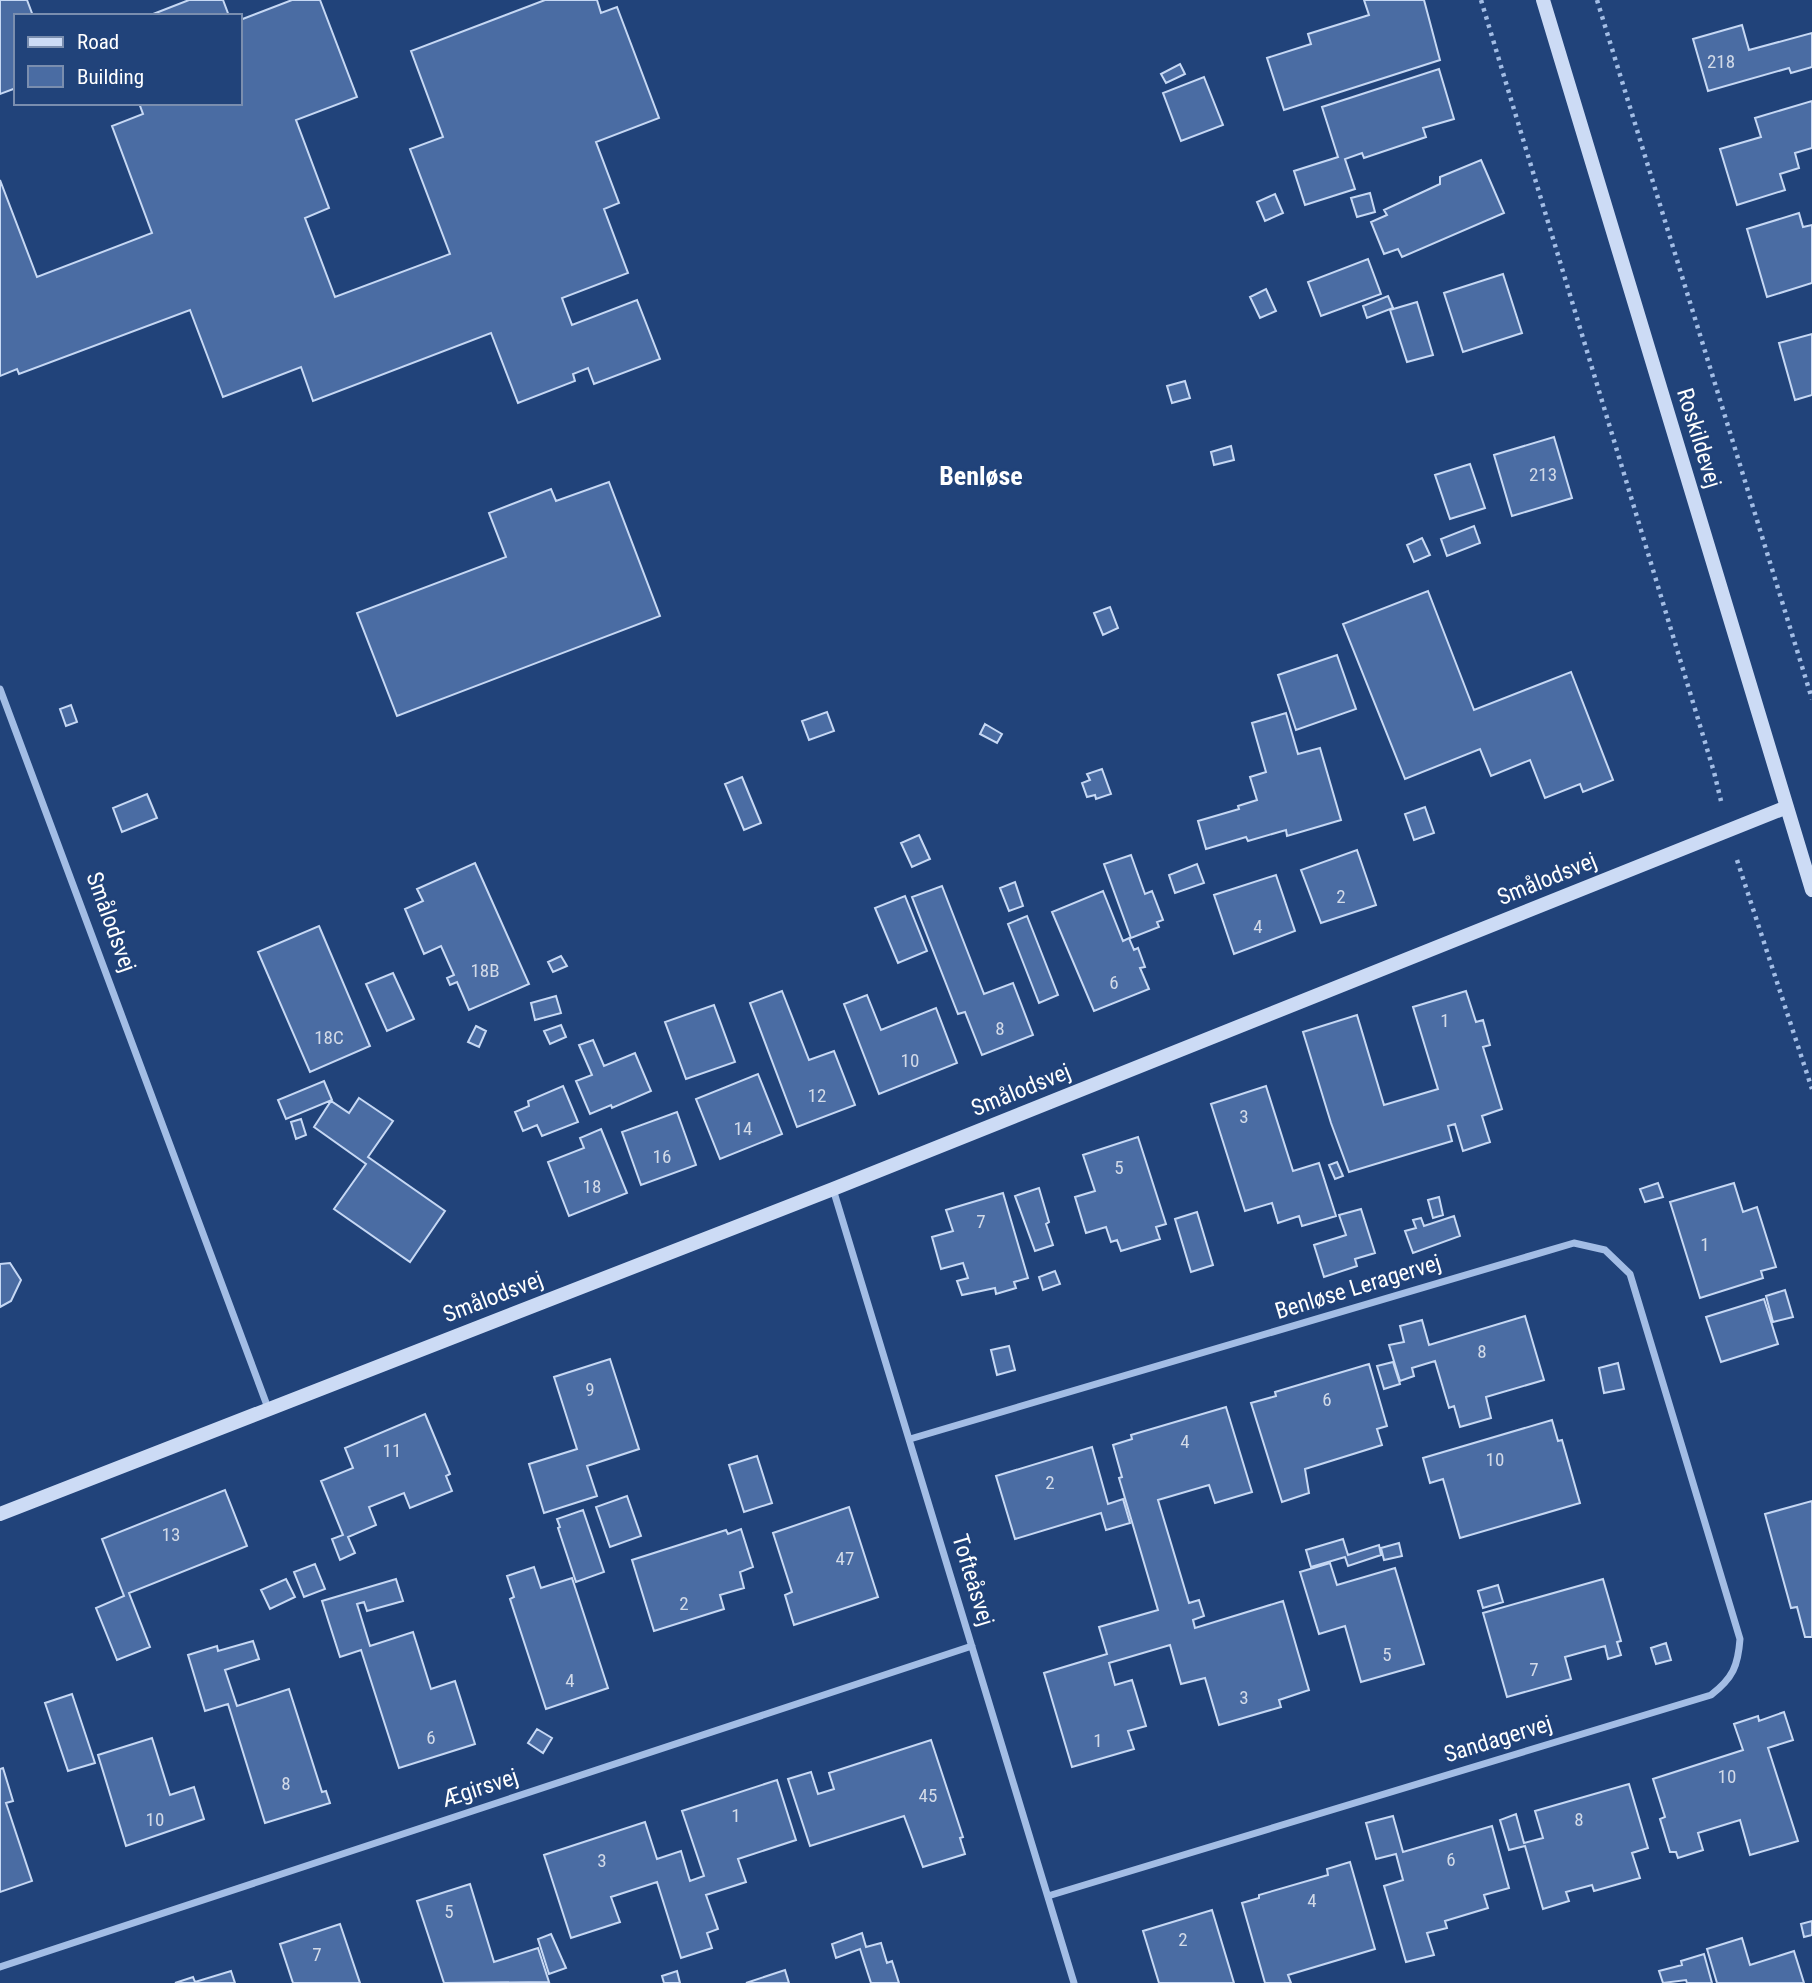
<svg xmlns="http://www.w3.org/2000/svg" width="1812" height="1983" font-family="'Roboto Condensed',sans-serif">
  <rect width="100%" height="100%" fill="#21437a"/>
  <path fill="#4a6ca3" stroke="#c6d8f4" stroke-width="2" d="M0 0H27L33 16H16V88L0 94Z
    M189 0H223L229 16H148Z
    M292 0H320L357 97 296 120 329 208 305 218 335 297 450 254 410 149 443 137 411 51 545 0H597L601 13 617 7 659 118 596 142 619 203 604 209 628 273 562 298 572 325 637 300 660 359 594 384 588 368 573 374 575 381 518 403 491 333 313 401 301 367 223 397 190 310 19 374 17 369 0 376V180L37 277 152 233 112 126 143 114 139 103H240V20Z
    M1364 0H1424L1440 60 1284 110 1267 58 1311 44 1308 34 1369 15Z
    M1742 25 1749 50 1812 33V67L1791 73 1789 68 1708 91 1693 39Z
    M1180 64 1185 74 1166 83 1161 74Z
    M1439 69 1454 119 1423 128 1426 137 1364 158 1362 153 1345 159 1355 189 1305 205 1294 171 1338 157 1322 107Z
    M1204 77 1223 125 1181 141 1163 93Z
    M1812 101V148L1795 153 1799 168 1780 174 1785 190 1737 205 1720 149 1761 137 1755 118Z
    M1481 160 1504 213 1402 257 1398 249 1384 254 1371 222 1387 215 1384 210 1440 184V177Z
    M1370 193 1375 212 1357 217 1351 198Z
    M1275 194 1283 213 1265 221 1257 202Z
    M1799 213 1803 227 1812 225V283L1767 297 1747 229Z
    M1368 259 1381 294 1321 316 1308 282Z
    M1503 274 1522 333 1463 352 1444 293Z
    M1266 289 1276 311 1260 318 1250 297Z
    M1388 296 1393 308 1367 318 1363 306Z
    M1417 302 1433 355 1407 362 1390 310Z
    M1812 334V395L1795 400 1779 343Z
    M1185 381 1190 398 1172 403 1167 386Z
    M1554 437 1572 498 1512 516 1494 455Z
    M1231 446 1234 460 1214 465 1211 452Z
    M1470 464 1485 508 1450 519 1435 475Z
    M609 482 660 616 397 716 357 613 506 557 489 513 551 489 556 501Z
    M1474 526 1480 543 1447 556 1441 539Z
    M1422 538 1430 555 1414 562 1407 545Z
    M1428 591 1474 710 1571 672 1613 780 1583 792 1580 784 1545 798 1530 760 1491 776 1480 749 1405 779 1343 624Z
    M1110 607 1118 628 1103 635 1094 613Z
    M1337 655 1356 709 1296 730 1278 675Z
    M71 705 77 722 66 726 60 709Z
    M827 712 834 731 809 740 802 721Z
    M1286 713 1298 754 1320 748 1341 820 1287 836 1286 830 1248 841 1246 837 1206 849 1198 821 1239 809 1238 806 1257 800 1250 777 1266 772 1252 723Z
    M985 724 1002 734 997 743 980 734Z
    M1102 769 1111 794 1096 799 1095 795 1087 797 1082 783 1090 780 1087 774Z
    M742 777 761 823 744 830 725 784Z
    M147 794 157 818 122 832 113 808Z
    M1425 807 1434 833 1414 840 1405 814Z
    M919 835 930 859 912 867 901 843Z
    M1357 850 1376 905 1321 923 1301 870Z
    M1131 855 1145 894 1152 891 1163 920 1157 922 1159 927 1131 938 1104 864Z
    M475 863 529 984 469 1010 457 982 450 985 447 978 454 975 441 946 424 954 405 909 423 901 417 889Z
    M1197 864 1204 883 1175 893 1169 875Z
    M1276 875 1295 931 1234 954 1214 895Z
    M1015 882 1023 906 1009 911 1000 888Z
    M942 886 984 994 1013 983 1033 1035 982 1055 965 1012 958 1014 912 897Z
    M1103 891 1123 941 1129 938 1134 950 1138 948 1145 967 1140 968 1149 989 1094 1011 1052 912Z
    M905 896 927 951 898 963 875 908Z
    M1027 916 1058 995 1039 1003 1008 924Z
    M319 926 370 1046 310 1072 258 952Z
    M561 956 567 966 553 972 548 962Z
    M393 973 414 1019 387 1031 366 984Z
    M782 991 809 1060 834 1051 855 1105 797 1127 750 1003Z
    M1466 991 1476 1022 1483 1020 1490 1045 1483 1047 1502 1109 1482 1116 1490 1142 1463 1151 1455 1124 1448 1126 1452 1141 1349 1172 1331 1123 1303 1032 1357 1015 1384 1105 1438 1089 1413 1007Z
    M867 995 881 1030 936 1008 957 1063 879 1094 844 1004Z
    M556 996 561 1013 535 1020 531 1003Z
    M714 1005 735 1062 686 1079 665 1022Z
    M561 1025 566 1037 550 1044 544 1031Z
    M476 1026 486 1031 479 1047 468 1042Z
    M593 1040 604 1066 635 1053 651 1091 612 1108 611 1105 590 1114 576 1081 592 1075 579 1045Z
    M758 1074 782 1134 720 1159 696 1099Z
    M324 1081 332 1100 286 1119 278 1100Z
    M563 1086 578 1122 542 1136 537 1125 523 1131 515 1112 529 1106 528 1101Z
    M1266 1086 1293 1171 1319 1163 1336 1216 1302 1226 1299 1216 1278 1223 1272 1203 1245 1211 1211 1104Z
    M359 1098 393 1121 368 1157 445 1211 410 1262 334 1209 366 1164 314 1127 331 1101 349 1113Z
    M677 1112 696 1165 641 1185 622 1132Z
    M301 1119 306 1135 296 1139 291 1122Z
    M601 1129 627 1193 569 1216 548 1162 584 1148 580 1138Z
    M1138 1137 1166 1224 1156 1227 1160 1239 1121 1251 1117 1240 1111 1242 1106 1227 1086 1233 1075 1197 1095 1191 1083 1155Z
    M1337 1162 1343 1176 1335 1179 1329 1165Z
    M1658 1183 1663 1197 1645 1202 1640 1189Z
    M1734 1183 1743 1212 1757 1207 1776 1267 1761 1271 1763 1278 1700 1298 1670 1202Z
    M1039 1188 1049 1222 1046 1224 1053 1245 1035 1251 1015 1196Z
    M1003 1193 1028 1278 1014 1282 1016 1288 996 1294 995 1288 962 1295 957 1281 968 1278 963 1263 941 1269 932 1237 953 1231 946 1210Z
    M1439 1197 1443 1215 1433 1218 1428 1200Z
    M1361 1209 1375 1253 1355 1259 1357 1266 1324 1277 1314 1245 1346 1235 1339 1215Z
    M1197 1212 1213 1265 1191 1272 1175 1219Z
    M1454 1216 1460 1236 1413 1253 1405 1231 1416 1228 1413 1220 1421 1218 1424 1226Z
    M10 1263 21 1280 11 1301 0 1307V1264Z
    M1055 1271 1060 1284 1043 1290 1039 1277Z
    M1785 1290 1793 1317 1773 1322 1766 1296Z
    M1764 1299 1778 1344 1721 1362 1706 1317Z
    M1525 1316 1544 1380 1486 1397 1491 1418 1460 1427 1454 1406 1449 1408 1435 1361 1412 1368 1414 1376 1400 1381 1389 1345 1404 1342 1400 1326 1422 1320 1429 1345Z
    M1009 1346 1015 1370 997 1375 991 1350Z
    M610 1359 639 1449 587 1466 597 1496 544 1513 529 1464 577 1449 554 1377Z
    M1393 1362 1400 1384 1384 1389 1377 1366Z
    M1618 1363 1624 1389 1604 1393 1599 1368Z
    M1369 1364 1387 1426 1377 1429 1382 1445 1305 1469 1309 1493 1282 1502 1251 1403 1276 1396 1275 1392Z
    M1226 1407 1252 1492 1215 1503 1209 1485 1158 1500 1189 1603 1199 1600 1204 1616 1193 1620 1195 1628 1283 1601 1309 1690 1279 1700 1281 1707 1219 1725 1205 1678 1181 1684 1170 1645 1109 1663 1115 1685 1132 1680 1146 1726 1128 1731 1134 1749 1072 1767 1044 1673 1107 1654 1099 1627 1158 1610 1119 1478 1122 1477 1113 1445 1132 1439 1131 1435Z
    M425 1414 450 1474 446 1476 452 1491 410 1508 404 1493 369 1507 376 1525 348 1537 355 1553 340 1560 332 1539 343 1535 321 1481 353 1468 345 1448Z
    M1552 1420 1558 1441 1562 1440 1580 1503 1460 1538 1443 1479 1430 1483 1423 1458Z
    M1092 1447 1108 1504 1123 1499 1130 1523 1106 1530 1101 1513 1015 1539 996 1476Z
    M757 1456 772 1503 744 1512 729 1465Z
    M225 1490 247 1546 129 1593 150 1647 117 1660 96 1608 124 1596 102 1539Z
    M627 1496 641 1536 610 1547 596 1507Z
    M1812 1501V1637H1805L1797 1607 1791 1608 1765 1514Z
    M849 1507 878 1597 794 1625 785 1595 792 1592 773 1533Z
    M583 1510 604 1572 576 1582 558 1528 560 1527 557 1519Z
    M741 1529 753 1567 740 1572 744 1588 720 1595 724 1609 654 1631 632 1560 726 1530 728 1534Z
    M1343 1539 1348 1555 1379 1545 1381 1555 1348 1566 1345 1557 1311 1567 1306 1550Z
    M1399 1543 1402 1556 1384 1560 1381 1548Z
    M1330 1563 1337 1585 1395 1568 1424 1664 1361 1682 1345 1626 1319 1634 1300 1572Z
    M315 1564 325 1589 304 1597 294 1572Z
    M534 1567 541 1588 572 1578 608 1688 546 1709 510 1599 514 1597 507 1576Z
    M286 1579 295 1597 270 1609 261 1590Z
    M396 1579 403 1601 367 1611 364 1602 357 1604 370 1646 413 1632 431 1689 455 1681 475 1744 399 1768 361 1650 340 1657 322 1601Z
    M1603 1579 1621 1641 1617 1642 1621 1655 1608 1659 1605 1646 1565 1657 1571 1679 1507 1697 1483 1613Z
    M1498 1585 1503 1602 1483 1608 1478 1591Z
    M253 1641 259 1659 225 1670 237 1706 289 1689 322 1792 326 1791 330 1803 265 1823 228 1704 205 1711 188 1655 217 1646 218 1651Z
    M1666 1643 1671 1660 1656 1664 1651 1648Z
    M72 1694 95 1763 68 1771 45 1703Z
    M1784 1712 1793 1740 1768 1748 1798 1841 1750 1855 1740 1820 1698 1833 1703 1850 1678 1858 1676 1852H1670L1660 1819 1665 1817 1653 1779 1743 1750 1734 1724 1758 1716 1759 1721Z
    M537 1729 552 1738 543 1753 528 1743Z
    M152 1738 170 1795 194 1787 204 1819 126 1846 98 1755Z
    M931 1740 963 1837 960 1838 965 1854 923 1867 904 1816 810 1846 788 1779 811 1772 818 1794 834 1789 829 1773Z
    M3 1768 13 1801 6 1803 32 1881 0 1892V1769Z
    M777 1780 796 1840 738 1859 746 1882 706 1895 718 1929 707 1933 712 1948 681 1958 657 1882 611 1897 620 1922 571 1938 544 1855 645 1822 657 1859 681 1851 690 1881 704 1876 682 1811Z
    M1629 1784 1648 1848 1632 1853 1640 1878 1594 1891 1592 1885 1566 1892 1569 1901 1543 1909 1525 1846 1509 1850 1500 1820 1516 1814 1524 1843 1543 1838 1535 1811Z
    M1393 1816 1403 1852 1492 1826 1509 1888 1484 1895 1488 1908 1445 1921 1447 1928 1427 1933 1434 1955 1406 1962 1384 1886 1403 1880 1396 1854 1376 1859 1366 1823Z
    M1350 1862 1375 1949 1288 1975 1291 1983H1265L1242 1903 1259 1898V1895L1328 1875 1327 1869Z
    M470 1884 494 1962 538 1948 549 1982 444 1983 417 1901Z
    M1212 1910 1234 1983H1159L1143 1931Z
    M1812 1921V1935L1804 1937 1801 1924Z
    M340 1924 360 1983H293L280 1944Z
    M862 1933 866 1947 881 1943 887 1963 892 1961 899 1983H871L860 1949 836 1958 832 1944Z
    M551 1934 566 1968 549 1974 538 1939Z
    M1742 1938 1750 1965 1794 1951 1804 1983H1717L1707 1949Z
    M1704 1954 1712 1983H1687L1686 1980 1663 1983 1659 1971 1682 1965 1681 1961Z
    M785 1970 789 1983H746Z
    M231 1971 235 1983H175L193 1977 195 1982Z
    M677 1971 680 1983H664L662 1976Z"/>
  <g fill="none" stroke-linecap="round" stroke-linejoin="round">
    <path stroke="#a3bde5" stroke-width="4.5" stroke-dasharray="3.5 5" stroke-linecap="butt" d="M1481 0 1714 772 1721 801
      M1597 0 1812 699
      M1737 860 1812 1089"/>
    <path stroke="#a3bde5" stroke-width="7" d="M0 689 268 1408
      M833 1189 1074 1983
      M910 1439 1574 1243 1605 1250 1630 1274 1740 1639C1738 1666 1733 1678 1711 1695L1048 1896
      M0 1967 972 1646"/>
    <path stroke="#ccdbf5" stroke-width="14" d="M1543 0 1812 890
      M0 1514 833 1189 1787 807"/>
  </g>
  <g text-anchor="middle" dominant-baseline="central" stroke-width="5" stroke-linejoin="round" paint-order="stroke">
    <g font-size="19" fill="#d2dae8">
      <text x="1721" y="61">218</text>
      <text x="1543" y="474">213</text>
      <text x="1341" y="896">2</text>
      <text x="1258" y="926">4</text>
      <text x="485" y="970">18B</text>
      <text x="1114" y="982">6</text>
      <text x="1445" y="1020">1</text>
      <text x="1000" y="1028">8</text>
      <text x="329" y="1037">18C</text>
      <text x="910" y="1060">10</text>
      <text x="817" y="1095">12</text>
      <text x="1244" y="1116">3</text>
      <text x="743" y="1128">14</text>
      <text x="662" y="1156">16</text>
      <text x="1119" y="1167">5</text>
      <text x="592" y="1186">18</text>
      <text x="981" y="1221">7</text>
      <text x="1705" y="1244">1</text>
      <text x="1482" y="1351">8</text>
      <text x="590" y="1389">9</text>
      <text x="1327" y="1399">6</text>
      <text x="1185" y="1441">4</text>
      <text x="392" y="1450">11</text>
      <text x="1495" y="1459">10</text>
      <text x="1050" y="1482">2</text>
      <text x="171" y="1534">13</text>
      <text x="845" y="1558">47</text>
      <text x="684" y="1603">2</text>
      <text x="1387" y="1654">5</text>
      <text x="1534" y="1669">7</text>
      <text x="570" y="1680">4</text>
      <text x="1244" y="1697">3</text>
      <text x="431" y="1737">6</text>
      <text x="1098" y="1740">1</text>
      <text x="1727" y="1776">10</text>
      <text x="286" y="1783">8</text>
      <text x="928" y="1795">45</text>
      <text x="736" y="1815">1</text>
      <text x="155" y="1819">10</text>
      <text x="1579" y="1819">8</text>
      <text x="1451" y="1859">6</text>
      <text x="602" y="1860">3</text>
      <text x="1312" y="1900">4</text>
      <text x="449" y="1911">5</text>
      <text x="1183" y="1939">2</text>
      <text x="317" y="1954">7</text>
    </g>
    <g font-size="23" fill="#fff" stroke="#21437a">
      <text transform="translate(1699 438) rotate(73)">Roskildevej</text>
      <text transform="translate(1547 879) rotate(-22)">Smålodsvej</text>
      <text transform="translate(111 922) rotate(70)">Smålodsvej</text>
      <text transform="translate(1021 1090) rotate(-22)">Smålodsvej</text>
      <text transform="translate(1358 1287) rotate(-17)">Benløse Leragervej</text>
      <text transform="translate(493 1297) rotate(-21)">Smålodsvej</text>
      <text transform="translate(973 1580) rotate(73)">Tofteåsvej</text>
      <text transform="translate(1498 1739) rotate(-17)">Sandagervej</text>
      <text transform="translate(480 1788) rotate(-18)">Ægirsvej</text>
    </g>
    <g font-size="26" font-weight="bold" fill="#fff" stroke="#21437a">
      <text x="981" y="476">Benløse</text>
    </g>
  </g>
  <rect x="14" y="14" width="228" height="91" fill="#21437a" stroke="#7a8eaf" stroke-width="2"/>
  <rect x="28" y="37" width="35" height="10" fill="#ccdbf5" stroke="#7a8eaf" stroke-width="2"/>
  <text x="77" y="49" font-size="21" fill="#ffffff">Road</text>
  <rect x="28" y="66" width="35" height="21" fill="#4a6ca3" stroke="#7a8eaf" stroke-width="2"/>
  <text x="77" y="84" font-size="21" fill="#ffffff">Building</text>
</svg>
